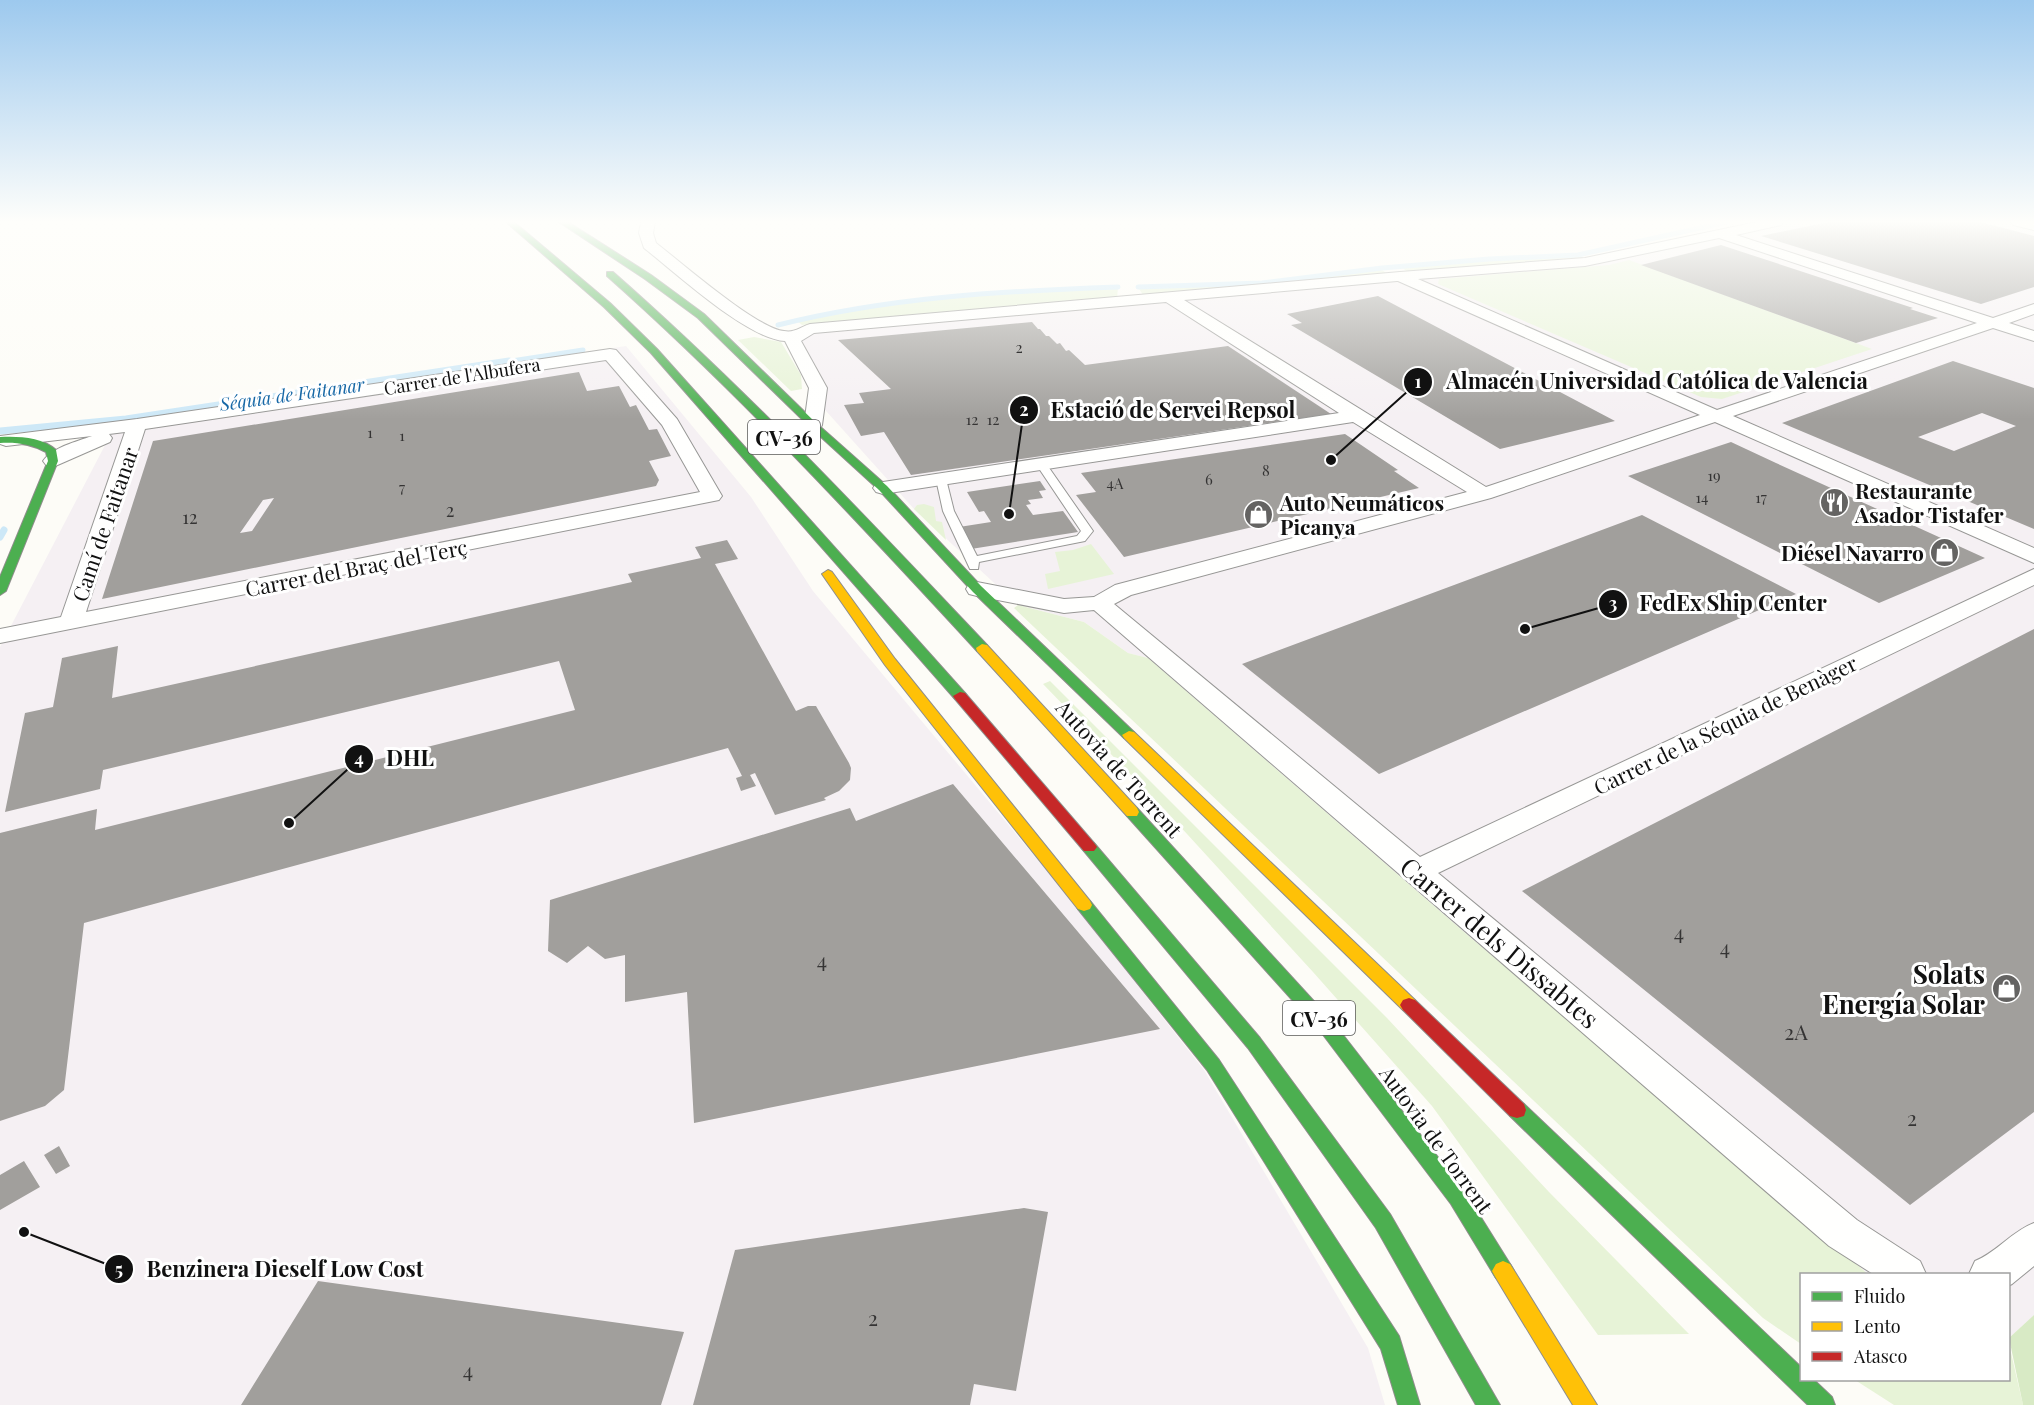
<svg xmlns="http://www.w3.org/2000/svg" width="2034" height="1405" font-family="'Playfair Display',serif">
  <rect width="100%" height="100%" fill="#fdfcf7"/>
  <path fill="#f5f0f3" d="M1761 222H2034V1315L2009 1338 2008 1274H1868L1471 938 1148 658 1128 653 1084 622 1018 605 914 509 818 402 796 337 810 329 1083 306 1541 260 1584 258Z
    M626 346 751 497 813 591 1057 883 1204 1070 1368 1348 1385 1405H0V647L116 424Z"/>
  <path fill="#e7f3d7" d="M1577 255 1584 258 1410 273 1399 266 1489 259Z
    M1629 260 1872 349 1722 399 1701 397 1438 284 1439 279 1609 265Z
    M1379 268 1388 274 1143 295 1138 287 1262 283Z
    M1118 287 1117 299 802 325 796 320C902 298 1010 291 1118 287Z
    M754 337 781 342 801 375 802 389 791 391 738 340Z
    M924 504 934 507 936 521 942 522 946 540 914 509 917 505Z
    M1091 544 1114 574 1048 589 1045 574 1060 571 1055 552 1073 550Z
    M1018 605 1084 622 1128 653 1148 658 1471 938 1868 1274H1802L1801 1344 1763 1318 1014 608Z
    M1050 681 1387 1018 1549 1192 1689 1334 1598 1335 1432 1106 1313 972 1166 811 1043 684Z
    M2009 1344 2023 1405H1894L1855 1380H2008Z"/>
  <path fill="#d8eac5" d="M2034 1315V1405H2023L2009 1338Z"/>
  <g fill="none" stroke-linecap="round" stroke-linejoin="round">
    <path stroke="#cde8f7" stroke-width="5" d="M1138 287 1262 283 1382 268 1489 259 1578 255 1727 222
      M778 325C890 297 1003 291 1118 287
      M499 363 583 350"/>
    <path stroke="#cde8f7" stroke-width="7" d="M0 431 126 419 509 361
      M0 537 4 530"/>
  </g>
  <path fill="#a19f9c" fill-rule="evenodd" d="M1828 222H1981L2034 236V287L1981 304 1761 236Z
    M1721 245 1913 308 1910 309 1938 318 1856 343 1641 265Z
    M1378 296 1615 421 1500 449 1291 325 1302 323 1287 314Z
    M1032 322 1038 329H1040L1046 336H1049L1057 344 1060 343 1066 351 1069 350 1085 365 1228 346 1331 414 911 475 884 432 861 436 844 405 864 403 859 393 891 389 838 340Z
    M1953 361 2034 388V529L1782 423ZM1982 413 2016 426 1954 451 1918 437Z
    M579 372 587 391 619 386 630 407 636 405 649 430 657 429 671 456 649 461 659 480 656 486 102 599 153 441ZM274 498 252 531 240 533 263 500Z
    M1345 434 1398 470 1394 471 1419 488 1124 557 1076 495 1096 492 1081 473Z
    M1731 442 1776 463 1985 558 1879 603 1628 476Z
    M1040 481 1046 490 1039 491 1043 498 1028 500 1031 504 1026 505 1033 515 1063 511 1078 532 971 549 959 527 991 522 984 511 979 512 967 492Z
    M1642 515 1796 594 1379 774 1242 664Z
    M727 540 738 559 715 564 796 711 808 706H816L849 763 851 768 850 780 839 791 824 798 826 800 775 815 755 773 750 775 756 786 741 791 736 778 742 776 728 748 84 923 64 1090 45 1106 0 1121V833L97 809 95 830 575 710 559 661 103 770 100 789 5 812 25 713 53 707 62 658 118 646 112 698 632 582 628 574 701 558 695 547Z
    M2034 629V1112L1910 1205 1522 891Z
    M953 784 1160 1029 694 1123 687 992 625 1002V955L605 959 588 946 567 963 548 951 550 900 850 808 856 821Z
    M59 1146 70 1166 56 1174 44 1155Z
    M24 1161 40 1187 0 1210V1175Z
    M1024 1208 1048 1212 1016 1391 974 1384 970 1405H693L735 1250Z
    M318 1281 684 1332 661 1405H241Z"/>
  <g fill="none" stroke-linecap="round" stroke-linejoin="round">
    <defs>
      <path id="lane" d="M1041 461 1045 462 1093 531 1085 541 979 562 978 569H970L943 511 936 479 941 476 946 479 954 511 977 556 1077 536 1081 531 1036 464Z"/>
      <path id="street" d="M641 222H655L653 233 656 243C682 263 756 328 784 331 795 333 800 327 810 324L1400 272 1585 258 1757 222H1783L1781 225 1736 235 1993 318 2034 304V314L2009 323 2034 331V341L1993 328 1733 416 2034 548V563L1715 422 1491 498 1131 595 1114 604 1420 857 2034 569V585L1438 873 1857 1220 1920 1261 1926 1274H1873L1829 1246 1094 610 1064 613 977 596 969 594 966 589 969 584 977 582 1064 599 1094 597 1115 585 1467 492 1353 422 883 494 876 492 873 488 876 484 883 482 1339 413 1166 302 814 333 801 341 827 388 822 425 820 429H806L804 425 809 388 785 341C747 339 676 273 644 248L639 233ZM1719 238 1977 323 1717 410 1418 279 1585 266ZM1397 281H1398L1700 415 1486 487 1184 300Z
        M2011 222H2034V230L2013 225Z
        M610 349 616 350 677 419 722 496 719 500 0 643V629L61 617 125 432 109 434 112 438 110 442 53 467 46 465 43 461C53 447 76 442 92 436L6 446 0 444V436L137 419ZM606 360 662 425 700 492 86 612 145 429Z
        M2034 1223V1266L2012 1284 2008 1286V1274H1969L1975 1261C1997 1252 2011 1232 2034 1223Z"/>
      <path id="fast" d="M506 222H514L610 303 657 349 965 693 967 696 965 699H955L651 353 604 307Z
        M559 222H568L651 275 704 314 816 423 887 486 981 586 1134 732 1136 735 1134 738H1124L973 592 879 490 810 427 698 318 645 279Z
        M607 272H613C746 389 866 517 987 645L988 648 987 651H977C858 522 739 393 607 276Z
        M0 437C18 436 42 437 56 450L58 461 6 591 0 595V577L48 461 46 452C31 444 16 442 0 443Z
        M1132 807 1137 808 1333 1022 1465 1192 1510 1264 1514 1271 1510 1278 1503 1281 1496 1278 1451 1204 1321 1032 1127 816 1125 812 1127 808Z
        M1089 842 1094 843 1260 1038 1390 1214 1500 1405H1476L1376 1228 1248 1048 1084 851 1081 847 1084 843Z
        M1084 899 1090 901 1219 1060 1399 1336 1420 1405H1398L1381 1349 1207 1070 1078 909 1076 905 1078 901Z
        M1517 1102 1524 1104 1802 1368V1380H1814L1832 1397 1835 1405H1808L1510 1116 1508 1110 1510 1104Z"/>
      <path id="slow" d="M828 570 832 572 895 659 1090 901 1092 905 1090 909 1084 911 1078 909 885 665 822 574Z
        M982 644 987 645 1137 808 1139 812 1137 816H1127L977 651 976 648Z
        M1129 731 1134 732 1415 1000 1418 1005 1415 1010 1409 1012 1403 1010 1124 738 1122 735Z
        M1503 1261 1510 1264 1597 1405H1573L1496 1278 1492 1271 1496 1264Z"/>
      <path id="jam" d="M960 692 965 693 1094 843 1097 847 1094 851H1084L955 699 953 696Z
        M1409 998 1415 1000 1524 1104 1526 1110 1524 1116 1517 1118 1510 1116 1403 1010 1400 1005 1403 1000Z"/>
    </defs>
    <use href="#lane" stroke="#979795" stroke-width="2"/>
    <use href="#street" stroke="#979795" stroke-width="2"/>
    <use href="#fast" stroke="#8e8d8b" stroke-width="2"/>
    <use href="#slow" stroke="#8e8d8b" stroke-width="2"/>
    <use href="#jam" stroke="#8e8d8b" stroke-width="2"/>
    <use href="#lane" fill="#fffffe" fill-rule="evenodd"/>
    <use href="#street" fill="#fffffe" fill-rule="evenodd"/>
    <use href="#fast" fill="#4caf50" fill-rule="evenodd"/>
    <use href="#slow" fill="#ffc107" fill-rule="evenodd"/>
    <use href="#jam" fill="#c62828" fill-rule="evenodd"/>
  </g>
  <linearGradient id="sky" x2="0" y2="1"><stop stop-color="#9dc9ee"/><stop offset="0.53" stop-color="#fefefb"/><stop offset="1" stop-color="#fefefb" stop-opacity="0"/></linearGradient>
  <rect width="2034" height="419" fill="url(#sky)"/>
  <defs>
    <symbol id="restaurant-disc" viewBox="-11 -11 22 22"><circle r="9.5" fill="#646362" stroke="#fff"/><path d="M-5-6h1v4h1v-4h1v4h1v-4h1v5L-1.5 .5V6h-2V.5L-5-1ZM5-6V6H3V1.5H1.5Q1.5-4 5-6Z" fill="#fff"/></symbol>
    <symbol id="shop-disc" viewBox="-11 -11 22 22"><circle r="9.5" fill="#646362" stroke="#fff"/><path d="M-5-2.5h2.3a2.7 3.5 0 0 1 5.4 0H5L5.5 6h-11ZM-1.5-2.5h3a1.5 2.3 0 0 0-3 0Z" fill="#fff"/></symbol>
  </defs>
  <g fill-rule="evenodd">
    <use href="#restaurant-disc" x="1818" y="486" width="33" height="33"/>
    <use href="#shop-disc" x="1242" y="498" width="33" height="33"/>
    <use href="#shop-disc" x="1928" y="536" width="33" height="33"/>
    <use href="#shop-disc" x="1990" y="972" width="33" height="33"/>
  </g>
  <g text-anchor="middle" dominant-baseline="central" stroke-width="6" stroke-linejoin="round" paint-order="stroke">
    <g font-size="15" fill="#353434">
      <text x="1019" y="347">2</text>
      <text x="972" y="419">12</text>
      <text x="993" y="419">12</text>
      <text x="370" y="432">1</text>
      <text x="402" y="435">1</text>
      <text x="1266" y="470">8</text>
      <text x="1714" y="475">19</text>
      <text x="1209" y="479">6</text>
      <text x="1115" y="483">4A</text>
      <text x="402" y="487">7</text>
      <text x="1702" y="497">14</text>
      <text x="1761" y="497">17</text>
    </g>
    <g font-size="18" fill="#111" stroke="#fff">
      <text transform="translate(462 376) rotate(-9)">Carrer de l'Albufera</text>
    </g>
    <g font-size="18" font-style="italic" fill="#1768a6" stroke="#fff">
      <text transform="translate(292 394) rotate(-8)">Séquia de Faitanar</text>
    </g>
    <g font-size="18" fill="#353434">
      <text x="450" y="510">2</text>
      <text x="190" y="517">12</text>
    </g>
    <g fill="#fff" stroke="#585858" stroke-width="1.5">
      <rect x="748" y="420" width="72" height="34" rx="4.5"/>
      <rect x="1283" y="1001" width="72" height="34" rx="4.5"/>
    </g>
    <g font-size="20" font-weight="bold" fill="#111">
      <text x="784" y="437">CV-36</text>
      <text x="1319" y="1018">CV-36</text>
    </g>
    <g font-size="21" font-weight="bold" fill="#111" stroke="#fff" text-anchor="start">
      <text x="1855" y="490">Restaurante<tspan x="1855" dy="24">Asador Tistafer</tspan></text>
      <text x="1280" y="502">Auto Neumáticos<tspan x="1280" dy="24">Picanya</tspan></text>
      <text x="1924" y="552" text-anchor="end">Diésel Navarro</text>
    </g>
    <g font-size="21" fill="#111" stroke="#fff">
      <text transform="translate(104 524) rotate(-71)">Camí de Faitanar</text>
      <text transform="translate(356 567) rotate(-11)">Carrer del Braç del Terç</text>
      <text transform="translate(1725 724) rotate(-26)">Carrer de la Séquia de Benàger</text>
      <text transform="translate(1120 768) rotate(48)">Autovia de Torrent</text>
      <text transform="translate(1437 1139) rotate(54)">Autovia de Torrent</text>
    </g>
    <g font-size="21" fill="#353434">
      <text x="1679" y="931">4</text>
      <text x="1725" y="946">4</text>
      <text x="822" y="959">4</text>
      <text x="1796" y="1031">2A</text>
      <text x="1912" y="1117">2</text>
      <text x="873" y="1317">2</text>
      <text x="468" y="1369">4</text>
    </g>
    <g font-size="26" fill="#111" stroke="#fff">
      <text transform="translate(1500 942) rotate(40)">Carrer dels Dissabtes</text>
    </g>
    <g font-size="26" font-weight="bold" fill="#111" stroke="#fff" text-anchor="end">
      <text x="1985" y="973">Solats<tspan x="1985" dy="30">Energía Solar</tspan></text>
    </g>
  </g>
  <path fill="none" stroke="#111" stroke-width="2" d="M1331 460L1418 382M1009 514L1024 410M1525 629L1613 604M289 823L359 759M24 1232L119 1269"/>
  <g fill="#111" stroke="#fff" stroke-width="2">
    <circle cx="1331" cy="460" r="6"/>
    <circle cx="1009" cy="514" r="6"/>
    <circle cx="1525" cy="629" r="6"/>
    <circle cx="289" cy="823" r="6"/>
    <circle cx="24" cy="1232" r="6"/>
    <circle cx="1418" cy="382" r="15"/>
    <circle cx="1024" cy="410" r="15"/>
    <circle cx="1613" cy="604" r="15"/>
    <circle cx="359" cy="759" r="15"/>
    <circle cx="119" cy="1269" r="15"/>
  </g>
  <g font-size="18" text-anchor="middle" font-weight="bold" fill="#fff">
    <text x="1418" y="388">1</text>
    <text x="1024" y="416">2</text>
    <text x="1613" y="610">3</text>
    <text x="359" y="765">4</text>
    <text x="119" y="1276">5</text>
  </g>
  <g font-size="22" text-anchor="middle" font-weight="bold" fill="#111" stroke="#fff" stroke-width="6" stroke-linejoin="round" paint-order="stroke">
    <text x="1657" y="389">Almacén Universidad Católica de Valencia</text>
    <text x="1173" y="418">Estació de Servei Repsol</text>
    <text x="1733" y="611">FedEx Ship Center</text>
    <text x="410" y="766">DHL</text>
    <text x="285" y="1277">Benzinera Dieself Low Cost</text>
  </g>
  <rect x="1800" y="1273" width="210" height="108" fill="#ffffff" stroke="#a0a0a0" stroke-width="1.5"/>
  <rect x="1812" y="1292" width="30" height="9" fill="#4caf50" stroke="#a0a0a0" stroke-width="1.5"/>
  <text x="1854" y="1303" font-size="18" fill="#111111">Fluido</text>
  <rect x="1812" y="1322" width="30" height="9" fill="#ffc107" stroke="#a0a0a0" stroke-width="1.5"/>
  <text x="1854" y="1333" font-size="18" fill="#111111">Lento</text>
  <rect x="1812" y="1352" width="30" height="9" fill="#c62828" stroke="#a0a0a0" stroke-width="1.5"/>
  <text x="1854" y="1363" font-size="18" fill="#111111">Atasco</text>
</svg>
